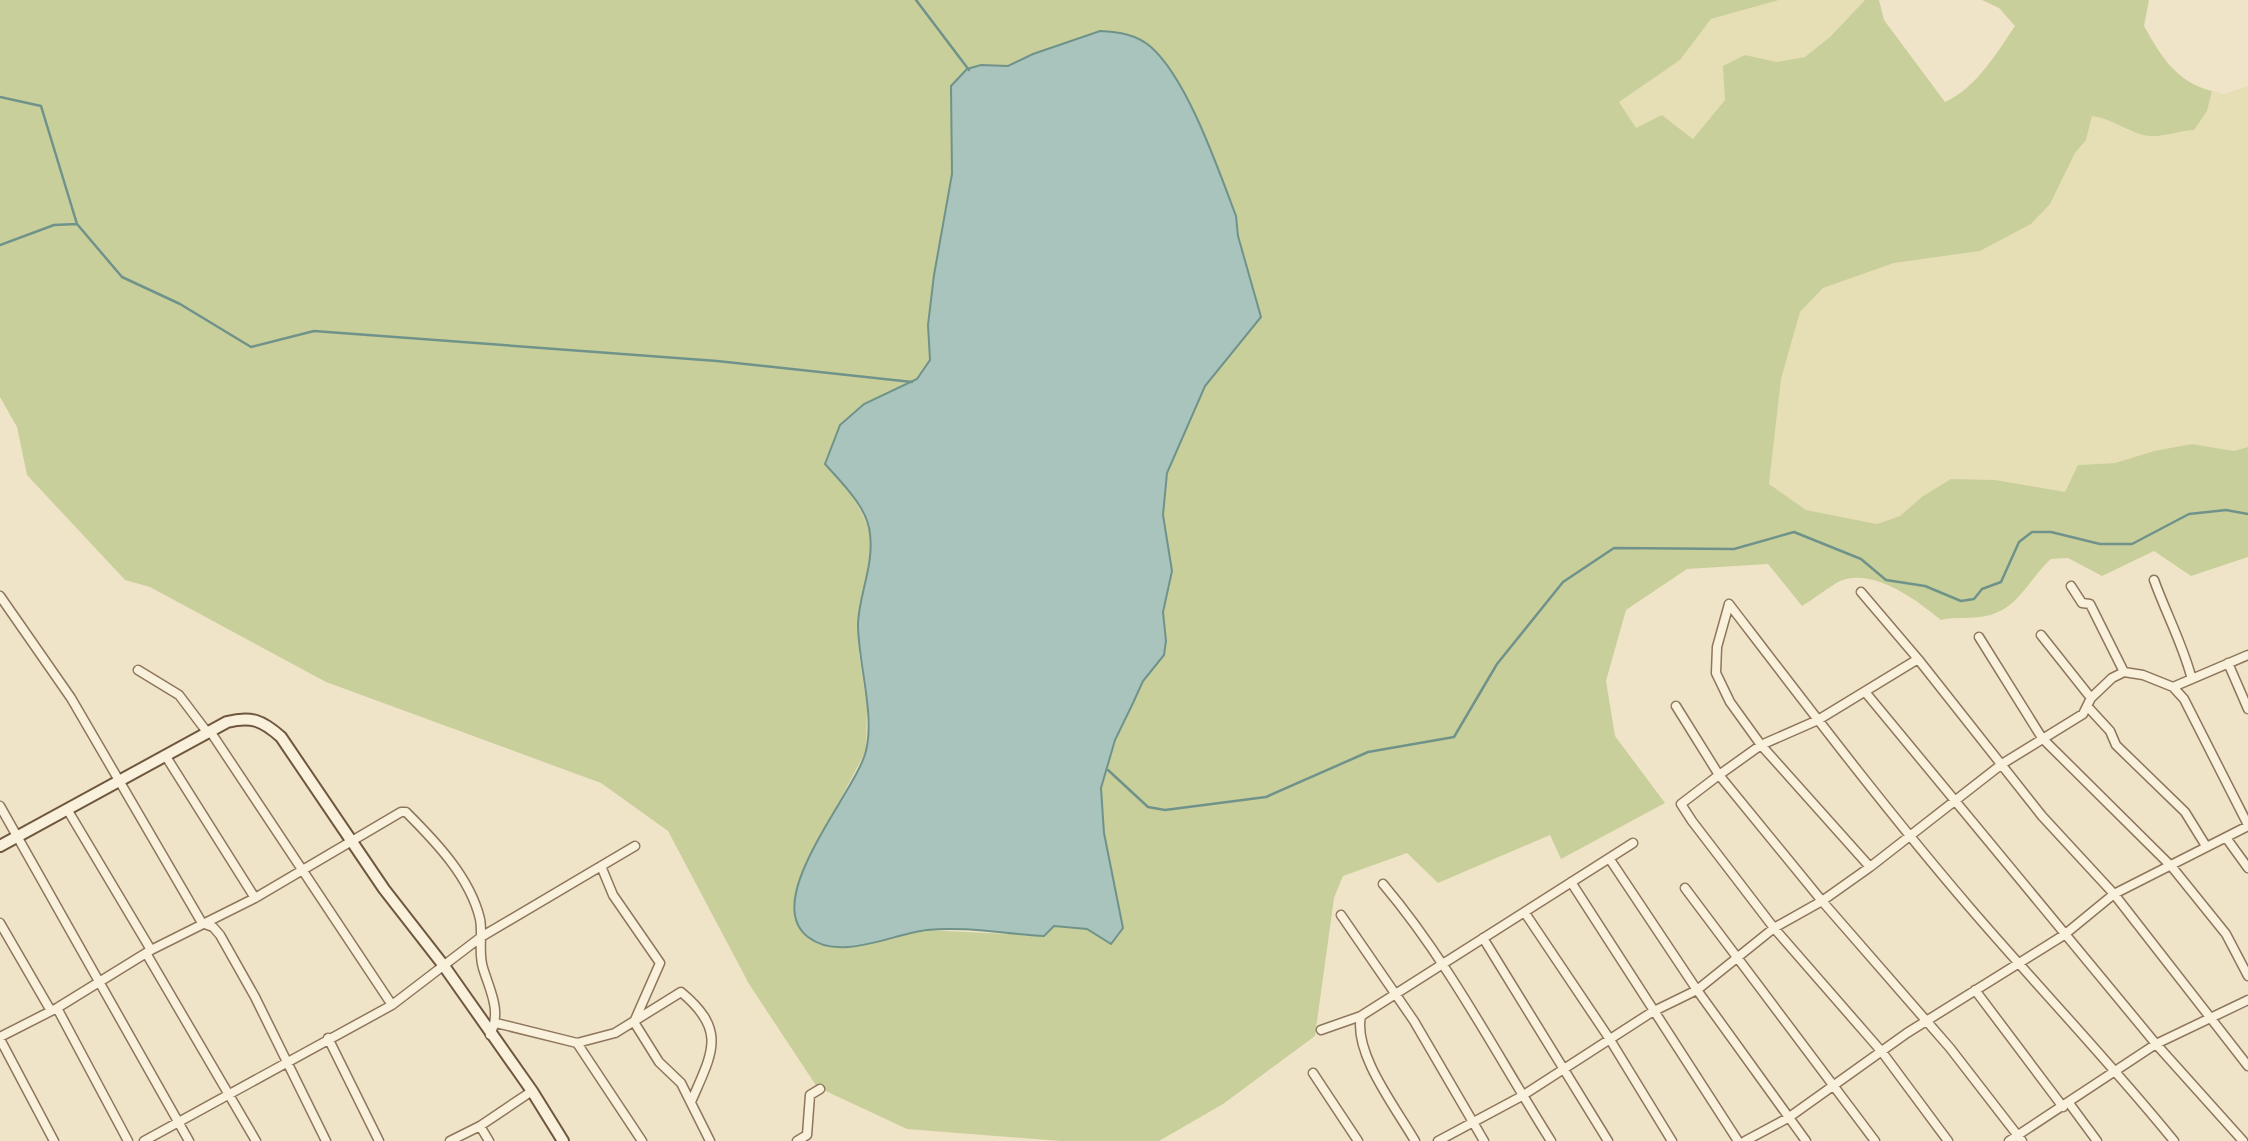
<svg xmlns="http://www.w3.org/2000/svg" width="2248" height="1141" font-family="'Libre Baskerville',serif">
  <rect width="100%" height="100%" fill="#f0e4c8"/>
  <path fill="#e6deb5" d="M1779 0H1865L1830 37 1805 57 1777 62 1745 55 1725 100 1694 139 1662 115 1636 129 1619 102 1680 60 1711 19Z
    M2248 86V447L2234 451 2192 444 2154 451 2115 463 2078 465 2065 492 2038 489 1923 496 1900 516 1877 524 1806 510 1769 484 1781 379 1800 312 1823 288 1894 263 1980 251 2031 224 2050 204 2075 153 2086 140 2092 116 2110 118 2127 130 2152 136 2193 130 2207 111 2212 91 2224 94Z"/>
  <path fill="#c9cf9b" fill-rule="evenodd" d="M0 0H1779L1711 19 1680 60 1619 102 1636 128 1662 115 1693 139 1725 100 1723 66 1745 55 1777 62 1805 57 1830 37 1865 0H1879L1884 20 1945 102C1976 88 1996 54 2015 26L1999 8 1982 0H2149L2144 26C2160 55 2177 83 2212 91L2207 111 2194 130C2179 131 2163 137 2149 136 2128 133 2114 119 2092 116L2086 140 2075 153 2050 204 2031 224 1980 251 1894 263 1823 288 1800 312 1781 379 1769 484 1806 510 1877 524 1900 516 1923 496 1951 479 1995 480 2065 492 2078 465 2115 463 2154 451 2192 444 2234 451 2248 447V557L2191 576 2154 551 2102 576 2068 558 2051 559C2030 577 2020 607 1990 615 1972 620 1958 616 1941 620 1916 600 1872 566 1838 582 1826 589 1814 599 1802 606L1768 564 1687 569 1626 610 1606 681 1615 736 1665 803 1561 859 1550 835 1438 883 1407 853 1343 876 1334 898 1315 1036 1223 1104 1159 1141H1061L907 1129 817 1087 749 984 668 831 601 783 326 682 150 587 125 580 27 475 17 427 0 397ZM1100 31 1151 47 1166 64 1180 86 1236 216 1238 236 1261 317 1205 386 1167 473 1163 515 1172 571 1163 613 1166 641 1164 655 1143 681 1133 703 1115 740 1101 788 1104 833 1123 928 1110 944 1087 929 1054 926 1029 935 927 930 893 938 811 854 866 751 867 707 859 654 858 620 870 568 871 532 852 493 826 463 900 388 917 379 930 360 928 325 952 174 951 86 968 69 981 65 1008 66 1033 54Z"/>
  <path fill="#a9c4bc" stroke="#6f938a" stroke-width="2" d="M1100 31C1118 32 1136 34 1151 47 1188 80 1218 169 1236 216L1238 236 1261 317 1205 386 1167 473 1163 515 1172 571 1163 612 1166 641 1164 655 1143 681 1133 703 1115 740 1101 788 1104 833 1123 928 1111 944 1087 929 1054 926 1044 936C1006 934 965 926 927 930 892 934 840 962 808 937 759 900 856 792 866 751 875 713 858 663 858 624 859 594 874 566 870 534 868 508 842 483 825 464L840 425 864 404 917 379 930 360 928 325 934 275 952 174 951 86 967 69 981 65 1008 66 1033 54Z"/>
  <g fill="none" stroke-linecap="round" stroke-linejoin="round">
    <path stroke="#6f938a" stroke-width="2.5" d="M916 0 969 70
      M0 97 41 106 77 224 122 277 180 304 251 347 314 331 717 361 912 382
      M0 245 54 225 77 224
      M1108 770 1148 807 1165 810 1266 797 1368 752 1454 737 1497 664 1563 582 1614 548 1734 549 1794 532 1861 559 1886 580 1925 586 1961 601 1974 599 1982 589 2001 582 2019 542 2032 532H2051L2100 544H2132L2189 514 2226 510 2248 514"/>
    <defs>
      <path id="street" d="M2154 580C2166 613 2182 643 2191 676
        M2071 586 2082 603 2090 604 2124 672
        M1861 592 1918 659
        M0 596 71 698 202 923 213 927 220 935 255 997 326 1141
        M1729 604C1808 707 1886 810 1971 909 2038 987 2109 1061 2174 1141
        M1729 604 1717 647 1716 673 1730 702 1761 745 1870 867
        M2041 635 2091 698
        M1979 637 2042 738 2172 867 2226 934 2248 976
        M2228 663 2248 709
        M138 670 179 695 207 732
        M2173 687 2184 699 2248 825
        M1866 693 2156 1044 2243 1141
        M1676 706 1719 775 1681 804 1692 821 1774 928 1882 1052 1948 1141
        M2087 706 2110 731 2116 745 2185 812 2206 846
        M210 731 392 1005
        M165 755 255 898
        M0 806 189 1141
        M67 809 151 950
        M2227 839 2248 868
        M1609 858 1697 990 1806 1141
        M601 866 613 895 660 963 634 1022
        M1571 882 1738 1141
        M1383 884C1449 962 1496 1054 1551 1141
        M1685 888 1875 1141
        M1525 913 1609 1038 1672 1141
        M1341 915 1414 1021 1484 1141
        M0 923 51 1011
        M1483 938 1608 1141
        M146 953 256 1141
        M1975 990 2063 1107
        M57 1008 128 1141
        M634 1022 659 1062 681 1083 710 1141
        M496 1023 577 1043 615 1033 681 992C728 1031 712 1053 691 1102
        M1321 1030 1361 1016
        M0 1037 57 1008 151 950 255 898 401 812H406C435 841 470 877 480 919 483 935 478 952 483 968 490 991 502 1011 490 1035
        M328 1038 379 1141
        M0 1039 54 1141
        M577 1043 642 1141
        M1313 1073 1358 1141
        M2069 1103 2097 1141
        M480 1126 489 1141
        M144 1141 392 1005 481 937 635 846
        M450 1141 480 1126 532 1091
        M797 1141 807 1135 810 1095 820 1089
        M1415 1141C1396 1108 1353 1053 1361 1016L1633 843
        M1438 1141 1522 1096 1652 1012 1697 990 1774 928 1822 901 1870 867 2002 764 2083 714 2091 698 2112 678 2124 672 2143 675 2173 687 2248 655
        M1745 1141 1788 1118 1907 1033 2064 935 2114 894 2248 826
        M2009 1141 2156 1044 2248 1000
        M2022 1141 1950 1048 1822 901 1719 775 1761 745 1818 720 1918 659 2042 816 2114 894 2248 1066"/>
      <path id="secondary" d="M0 846 227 722C251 716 262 720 281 737L384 889 444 966 532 1091 563 1141"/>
    </defs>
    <use href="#street" stroke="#8d765c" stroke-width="11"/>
    <use href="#secondary" stroke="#6f573f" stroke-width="14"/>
    <use href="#street" stroke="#faf1dc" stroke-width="8"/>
    <use href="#secondary" stroke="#faf1dc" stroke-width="10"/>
  </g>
</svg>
